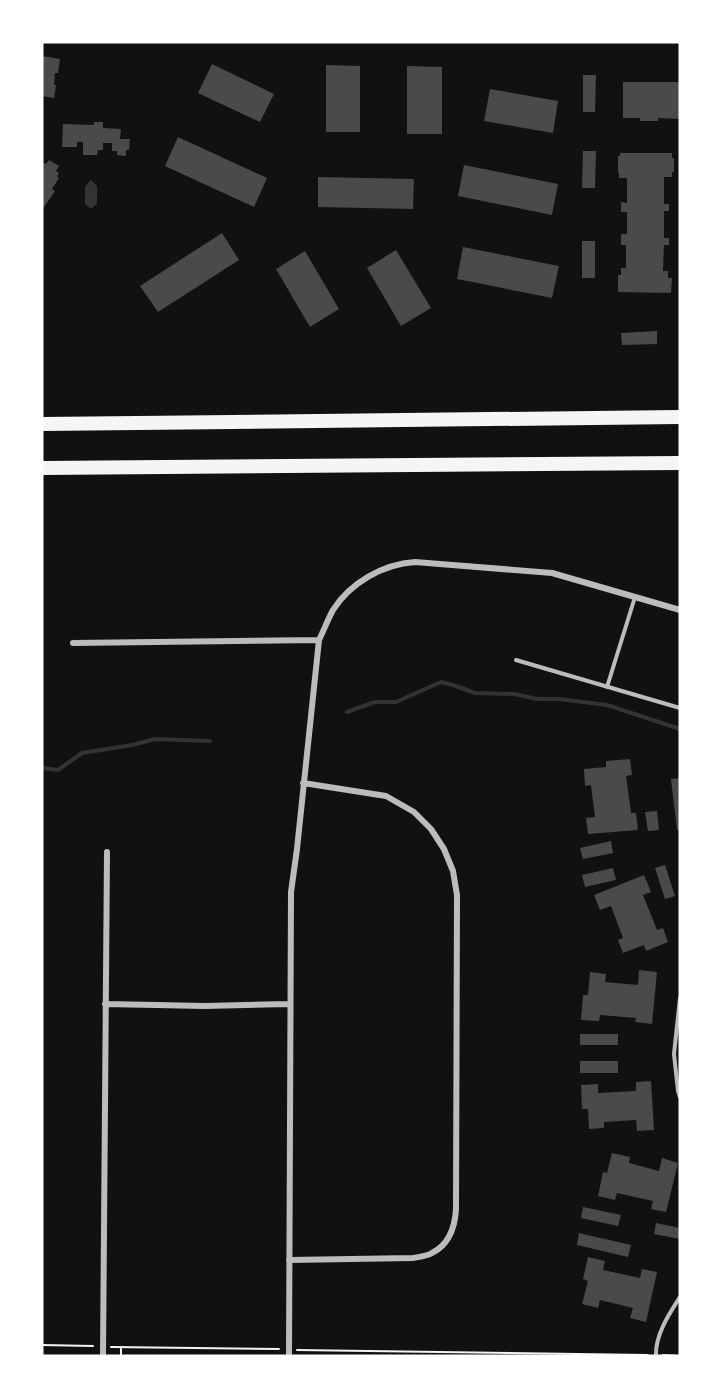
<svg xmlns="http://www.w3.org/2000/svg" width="722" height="1398" font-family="'Source Serif 4',serif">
  <rect width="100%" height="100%" fill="#111"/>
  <path fill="#333" d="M91 180 97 186V204L91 209 85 204V186Z"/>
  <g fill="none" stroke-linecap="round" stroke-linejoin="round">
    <path stroke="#333" stroke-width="4" d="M347 712 375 702H396L441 682 453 685 475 693 514 694 537 699H559L607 705 680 729
      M42 768 58 770 82 753 88 752 132 745 155 739 210 741"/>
  </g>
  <path fill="#4a4a4a" d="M42 56 60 59 58 73H55L54 85H56L54 98 42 96Z
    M212 64 274 94 260 122 198 93Z
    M326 65 360 66V132H326Z
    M407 66 442 67V134H407Z
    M583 75H596L595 112H583Z
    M623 82H680V119L658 118V121H640V118H623Z
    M490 89 558 101 553 133 484 121Z
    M94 122H103V128L121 129 120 139H130L129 150H126V156L117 155V151H112V143H103V150H98L97 155H83V142H77V147H62L63 124 94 125Z
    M178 137 267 178 254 207 165 166Z
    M583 151H596L595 188H582Z
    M620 153H672V158H674V172H672V177H664V204H669V211H664V238H669V245H664L663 271H668V278H672L671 293 618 292V275H621V268H626V245H621V234H627V212H621V202L627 203V178H619V173H618V156H620Z
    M49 160 59 166 56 171 59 173 57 177 59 178 52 189 55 191 42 210V162L46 164Z
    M464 165 558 184 552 215 458 196Z
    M318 177 414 179 413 209 318 207Z
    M222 233 239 260 158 312 140 286Z
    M582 241H595V278H582Z
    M463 247 559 266 552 298 457 279Z
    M396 250 431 308 401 326 367 268Z
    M305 251 339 309 310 327 276 269Z
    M657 331V344L622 345 621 333Z
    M630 759 632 775 626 776 631 813H636L638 830 588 834 586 818 595 817 591 785 585 786 584 769 606 767V761Z
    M680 778V830H677L671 779Z
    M657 811 659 830 648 831 645 812Z
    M611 841 613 853 583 859 580 848Z
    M665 865 675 896 665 899 655 868Z
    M613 868 616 880 585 887 582 875Z
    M644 875 651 892 643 895 657 930 663 928 668 942 646 951 644 945 623 953 618 940 623 938 611 906 600 910 594 895Z
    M639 970 657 972 652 1024 635 1022 636 1018 600 1015 599 1021 581 1020 583 995H588L590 972 606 974 605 982 638 985Z
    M580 1034H618V1045H580Z
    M580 1061H618V1073H580Z
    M651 1081 654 1130 637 1131 636 1120 604 1122V1128L589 1129 588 1109H582L581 1085 598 1084V1093L636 1091V1082Z
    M612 1153 630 1157 629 1163 659 1171 662 1158 678 1163 666 1212 651 1209 653 1201 617 1193 615 1200 598 1196 603 1172 607 1173Z
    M583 1207 621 1215 618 1226 581 1218Z
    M656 1223 680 1228V1239L654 1234Z
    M579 1233 631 1245 628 1257 577 1245Z
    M588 1257 605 1261 603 1270 640 1278 642 1269 657 1272 646 1322 630 1318 633 1308 600 1300 598 1308 582 1304 588 1281 583 1279Z"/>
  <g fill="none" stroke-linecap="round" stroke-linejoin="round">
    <path stroke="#f5f5f5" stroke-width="2" d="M42 1345 93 1346
      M111 1347 279 1349
      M297 1350 648 1355
      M663 1355 680 1356
      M121 1356V1347"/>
    <path stroke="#bcbcbc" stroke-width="4" d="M516 660 680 708
      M607 687 635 597
      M680 998 674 1054 678 1091 680 1097
      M656 1356C655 1335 669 1314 680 1297"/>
    <path stroke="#bcbcbc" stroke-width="6" d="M73 643 319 640
      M105 1004 205 1006 289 1004
      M289 1260 413 1258C419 1257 427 1256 432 1253 450 1244 455 1227 456 1209L457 895 453 871 444 849 431 829 414 812 386 796 303 783
      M103 1356 107 852
      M289 1356 291 892 297 849 319 640C324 630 328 619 333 610 350 583 383 564 415 562L552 573 680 610"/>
    <path stroke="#f5f5f5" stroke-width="14" d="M42 424 680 417
      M42 468 680 463"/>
  </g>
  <rect width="722" height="1398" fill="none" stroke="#ffffff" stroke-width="87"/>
</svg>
